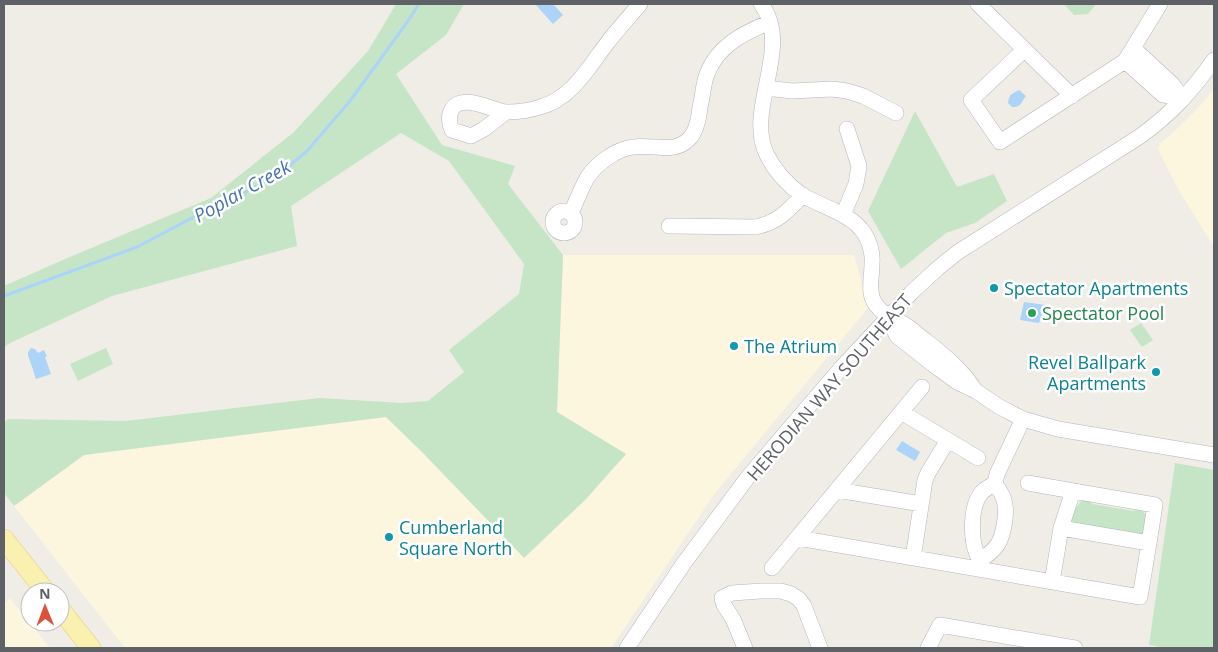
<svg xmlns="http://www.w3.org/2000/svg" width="1218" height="652" font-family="'Open Sans',sans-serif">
  <rect width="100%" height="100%" fill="#efede6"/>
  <path fill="#fcf6df" d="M1214 89V247L1178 189 1158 149 1160 144 1180 126 1199 107Z
    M563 255H854L868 308 715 493 611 648H125L14 506 84 455 386 417 422 452 524 557 586 499 626 454 557 412Z
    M10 598 50 648H4V604Z"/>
  <path fill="#c5e5c6" d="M396 4H464L446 35 396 74 442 145 515 166 508 184 563 255 557 412 626 454 586 499 524 558 422 452 386 417 84 455 14 506 4 493V423L8 419 126 421 320 398 402 403 428 401 464 372 449 350 519 294 524 264 449 161 401 133 291 206 297 246 112 296 10 343 4 347V286L65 259 211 198 294 132 368 51Z
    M1064 4H1096L1088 14 1074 15Z
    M915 111 957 187 994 174 1007 201 975 223 946 233 901 269 868 211Z
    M1141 323 1153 340 1142 347 1130 330Z
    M106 348 113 364 78 381 70 364Z
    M1175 463 1214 470V648H1166L1149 645Z
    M1083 499 1090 500 1092 504 1134 511 1137 508 1142 510 1147 516 1145 534 1142 535 1070 523 1069 516Z"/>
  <path fill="#acd4f9" d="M535 4H553L563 15 553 24Z
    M1019 90 1026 96C1021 102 1022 107 1012 107L1008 103C1010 93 1011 95 1019 90Z
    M1024 302 1046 305 1039 323 1020 320Z
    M31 348 35 349 38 353 44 350 47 356 45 357 51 374 36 379 28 355V352Z
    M902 441 920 452 915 461 896 450Z"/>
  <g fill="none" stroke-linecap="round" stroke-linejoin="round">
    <path stroke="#acd4f9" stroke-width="3" d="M4 296 137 247 209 209 254 188 282 172 307 151 350 101 408 21 419 4"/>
    <defs>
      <path id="minor" d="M761 4C794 47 744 109 767 155 775 171 788 185 802 195 812 201 823 205 833 210 843 215 854 220 861 229 869 238 873 253 872 264 872 278 867 293 876 305 886 318 895 318 907 326 913 330 919 336 925 340 938 350 951 361 962 373 967 378 971 385 976 391
        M978 4 1072 96
        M1133 48 1172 84 1183 99
        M1024 50 971 100 1000 142 1125 61 1160 4
        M1125 61 1163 95 1183 99
        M766 88 792 91 832 89 847 91 863 96 896 113
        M506 112 484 129 471 136 452 130C449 123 448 116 452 109 462 93 491 110 506 112 516 112 531 110 540 107 572 99 590 65 608 42 618 29 630 16 640 4
        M553 222a11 11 0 1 1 22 0a11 11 0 1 1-22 0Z
        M571 213C576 202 581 189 587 178 596 164 616 149 633 147 641 146 649 147 656 147 668 148 679 149 689 139 696 132 699 117 700 107 703 96 703 84 707 74 718 45 744 33 770 22
        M843 215 856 184 859 166 847 129
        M669 226 755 227C777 223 788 211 803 195
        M888 317 897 336 935 366 957 382 976 391 998 406 1023 419 1058 429 1214 455
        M901 412 978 458
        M1028 483 1073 491 1061 528 1149 543 1155 505 1073 491
        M995 484 997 474 1023 419
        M837 490 921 504
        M798 538 1140 597 1149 543
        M913 558 925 480 928 473 948 440
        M980 560C987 556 993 551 998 544 1003 536 1007 515 1005 505 1004 497 1000 490 995 484
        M772 568 922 387
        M979 569 980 560C970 545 969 507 982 492 985 489 990 486 995 484
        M1052 582 1061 528
        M627 648 684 563 748 477 843 366 911 293 938 268 958 252 1139 137C1171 114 1191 92 1214 60
        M745 648 733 619 724 605 722 598 732 593 761 591H781L791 594 799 599 804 606 820 648
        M928 648 940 625 1075 648"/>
      <path id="major" d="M4 539 46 592
        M60 609 91 648"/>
    </defs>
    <use href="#minor" stroke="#b3b6ba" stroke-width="16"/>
    <use href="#major" stroke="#e8ca66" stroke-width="20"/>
    <use href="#minor" stroke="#fff" stroke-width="15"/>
    <use href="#major" stroke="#faf1b1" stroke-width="19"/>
  </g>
  <g fill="#0f9aa8" stroke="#fff" stroke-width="2">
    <circle cx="994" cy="288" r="5"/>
    <circle cx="734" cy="346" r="5"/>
    <circle cx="1156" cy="372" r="5"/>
    <circle cx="389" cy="537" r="5"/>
  </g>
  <circle fill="#2e9e5b" stroke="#fff" stroke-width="2" cx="1032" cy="313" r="5"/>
  <g text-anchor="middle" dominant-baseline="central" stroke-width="5" stroke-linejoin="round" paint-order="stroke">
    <g font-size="18" fill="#0d838f" stroke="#fff" text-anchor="start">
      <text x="1004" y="288">Spectator Apartments</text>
      <text x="744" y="346">The Atrium</text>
      <text x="1146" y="362" text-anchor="end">Revel Ballpark<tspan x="1146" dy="21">Apartments</tspan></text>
      <text x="399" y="527">Cumberland<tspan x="399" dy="21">Square North</tspan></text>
    </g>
    <g font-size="18" fill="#27864d" stroke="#fff" text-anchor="start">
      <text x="1042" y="313">Spectator Pool</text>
    </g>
    <g font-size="18" fill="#5e6166" stroke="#fff">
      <text transform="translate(829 387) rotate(-49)">HERODIAN WAY SOUTHEAST</text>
    </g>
    <g font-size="19" font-style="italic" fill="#4974ab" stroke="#fff">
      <text transform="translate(242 191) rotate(-29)">Poplar Creek</text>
    </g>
  </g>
  <rect width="1218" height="652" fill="none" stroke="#5e6166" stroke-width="10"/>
  <g transform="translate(45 607) rotate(359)"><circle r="24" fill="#ffffff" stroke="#bfc0c2"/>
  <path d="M0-4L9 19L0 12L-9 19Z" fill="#de523d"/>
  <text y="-8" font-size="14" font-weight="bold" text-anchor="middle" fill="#5e6166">N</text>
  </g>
</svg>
